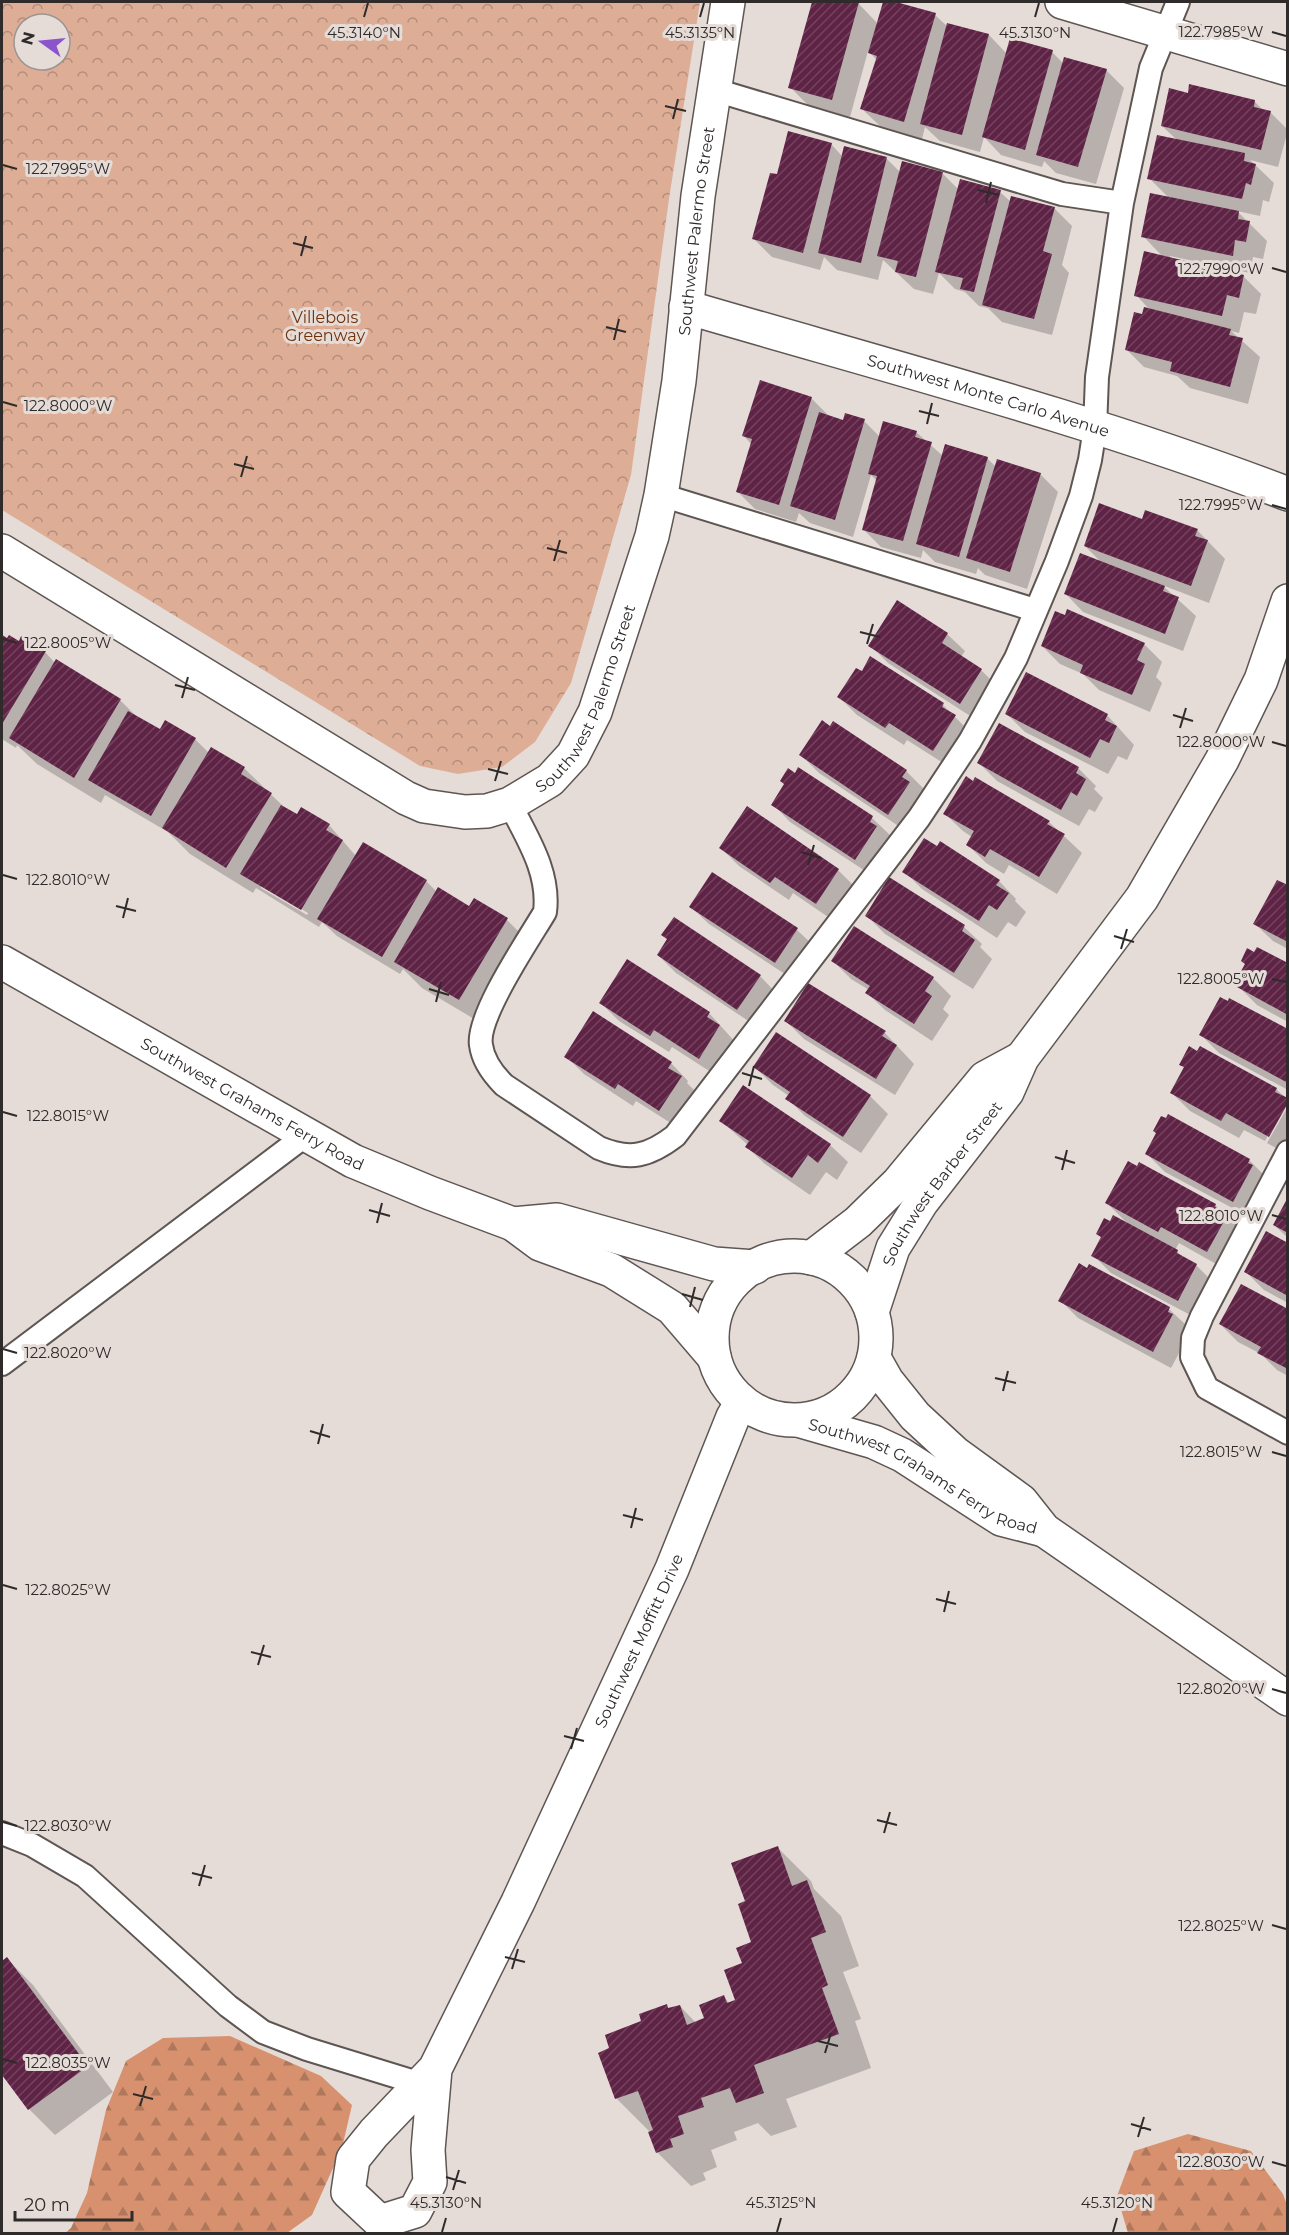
<svg xmlns="http://www.w3.org/2000/svg" width="1289" height="2235" font-family="Montserrat,sans-serif">
  <defs>
    <pattern id="forest-firs" width="22" height="20" patternUnits="userSpaceOnUse" patternTransform="scale(1.5)"><rect width="22" height="20" fill="#d7916f"/><path d="M5 1l3.5 6h-7zM16 11l3.5 6h-7z" fill="#af775b"/></pattern>
    <pattern id="park-crowns" width="20" height="18" patternUnits="userSpaceOnUse" patternTransform="scale(1.5)"><rect width="20" height="18" fill="#dead96"/><path d="M2 6a3 3 0 1 1 6 0M12 15a3 3 0 1 1 6 0" fill="none" stroke="#b48d7b"/></pattern>
    <pattern id="building-hatch" width="6" height="6" patternUnits="userSpaceOnUse" patternTransform="scale(1.5)"><rect width="6" height="6" fill="#5f2346"/><path d="M-1 1l2-2M0 6l6-6M5 7l2-2" fill="none" stroke="#73425e"/></pattern>
  </defs>
  <rect width="100%" height="100%" fill="#e5dcd8"/>
  <path fill="url(#forest-firs)" d="M230 2036 321 2076 352 2105 342 2148 312 2215 287 2233 64 2234 71 2228 87 2193 106 2110 126 2061 163 2038Z
    M1188 2134 1251 2151 1283 2194 1287 2205V2233H1128L1117 2196 1134 2151Z"/>
  <path fill="url(#park-crowns)" fill-rule="evenodd" d="M2 2H700L669 199 631 475 571 683 535 742 502 767 458 774 420 766 2 510ZM24 24H60V60H24Z"/>
  <path fill="#0003" fill-rule="evenodd" d="M814 2H851L858 3 878 24 885 2H891L935 15 948 27 989 35 1007 54 1052 52 1064 64 1106 70 1124 88 1096 184 1056 173 1044 161 1042 167 1001 155 984 137 980 152 940 141 925 127 922 139 880 126 862 109 877 60 868 51 850 117 808 105 790 87Z
    M1189 94 1254 101 1264 111 1270 112 1288 130 1278 167 1250 160 1274 183 1269 202 1263 200 1260 216 1237 211 1267 241 1263 259 1253 257 1250 273 1170 256V259L1243 276 1261 294 1256 314 1244 312 1239 333 1231 331 1260 357 1248 404 1190 388 1177 376 1144 367 1126 349 1143 316 1150 310 1136 295 1164 258 1143 236 1169 198 1149 178 1177 140 1162 126Z
    M831 144 843 157 886 158 901 173H942L959 190 1000 192 1011 202 1054 208 1072 226 1062 265 1069 273 1052 335 1002 322 988 308 979 306 965 292 955 289 939 273 933 294 914 289 883 260 878 280 837 270 824 257 820 270 772 257 754 239 778 176Z
    M811 398 829 416 844 422 864 421 880 437 916 432 943 456 987 458 996 467 1040 474 1058 492 1027 589 985 575 978 568 976 574 935 562 923 550 921 558 881 547 863 529 877 481 871 475 853 537 810 523 799 513 796 522 755 509 737 491 752 445 744 436Z
    M1197 530 1225 559 1209 603 1162 585 1196 616 1183 651 1083 612 1066 594 1103 564 1085 546Z
    M2 634 8 640 45 652 55 663 120 700 139 719 160 731 195 739 209 753 212 749 244 768 286 809 298 816 329 825 356 856 426 881 437 892 470 908 475 900 507 920 533 946 486 1026 422 988 403 969 400 974 337 936 322 922 319 927 256 888 253 893 190 854 168 832 105 795 101 803 37 764 17 745 16 748 2 739ZM261 885 308 913 307 915 261 888Z
    M947 634 965 651 961 657 981 670 999 688 978 721 888 663 870 645Z
    M1144 644 1162 662 1156 677 1162 683 1150 712 1099 690 1083 674 1060 664 1042 646Z
    M1027 674 1107 715 1134 745 1127 760 1118 756 1108 774 1025 732 1007 714Z
    M839 697 943 705 972 734 951 768 907 740 904 745 857 715Z
    M801 755 906 771 924 789 920 794 927 801 906 831 819 773Z
    M979 763 1078 768 1096 786 1094 789 1103 798 1095 812 1089 809 1079 826 997 781Z
    M773 804 872 818 890 835 887 839 894 845 873 876 790 822Z
    M748 808 838 870 856 888 834 921 793 893 789 900 739 866 721 848Z
    M945 814 1049 822 1082 853 1057 894 1009 865 1004 874 986 863 968 845 972 837 963 831Z
    M904 871 999 881 1016 899 1015 901 1026 912 1016 927 1008 922 997 938 922 889Z
    M712 874 797 930 815 947 794 980 709 924 691 907Z
    M1288 885V949L1273 941 1255 924Z
    M867 916 964 927 982 944 980 947 992 959 973 989 885 934Z
    M658 955 760 976 777 994 756 1026 676 973Z
    M833 961 933 978 951 996 943 1009 949 1015 932 1041 885 1010 867 993 869 990 851 979Z
    M1246 965H1288V1022L1257 1005 1239 987Z
    M809 985 885 1033 914 1064 895 1095 804 1039 786 1021Z
    M601 1003 709 1013 737 1044 717 1076 672 1047 669 1052 619 1021Z
    M1288 1031V1090L1219 1053 1201 1035Z
    M1198 1053 1276 1089 1287 1099 1265 1141 1244 1130 1239 1138 1190 1111 1172 1093 1185 1069 1181 1064Z
    M566 1056 671 1063 688 1081 687 1083 699 1095 677 1127 636 1101 633 1106 584 1074Z
    M755 1067 870 1096 888 1114 861 1153 805 1116 787 1098 789 1096 773 1085Z
    M1288 1106V1153L1287 1154 1267 1143Z
    M721 1121 830 1145 848 1162 837 1180 826 1172 810 1195 765 1164 747 1147 748 1145Z
    M1147 1154 1249 1160 1267 1178 1251 1218 1165 1172Z
    M1288 1200V1238L1274 1225Z
    M1107 1203 1215 1205 1245 1233 1225 1269 1179 1243 1175 1250 1185 1259 1196 1265 1214 1283 1196 1318 1111 1273 1093 1255 1102 1239 1098 1234 1111 1223 1129 1225Z
    M1288 1245V1303L1264 1290 1246 1272Z
    M1060 1300 1169 1309 1187 1326 1190 1333 1171 1368 1078 1318Z
    M1288 1311V1376L1277 1370 1261 1354 1238 1342 1220 1324Z
    M777 1847 811 1881 814 1889 841 1916 859 1966 843 1972 861 2019 855 2021 871 2068 786 2099 797 2127 771 2136 758 2123 734 2132 737 2140 711 2150 717 2167 703 2173 706 2180 691 2186 657 2152 651 2133 616 2098 611 2049 666 2006 670 2009 680 2006 696 2023 706 2019 724 1997 730 2004 737 2001 744 1964 753 1943 747 1902Z
    M7 1959 33 1985 113 2092 55 2135 29 2109 2 2073V1963Z"/>
  <path fill="url(#building-hatch)" d="M812 2H859L832 100 788 88Z
    M883 2H896L936 13 904 122 860 109 877 56 868 53Z
    M947 23 989 34 962 135 920 124Z
    M1010 38 1053 50 1025 150 982 137Z
    M1064 57 1107 69 1078 167 1036 155Z
    M1189 84 1255 100 1254 107 1271 111 1261 150 1161 126 1169 88 1188 93Z
    M788 131 832 143 803 253 752 239 770 173 777 174Z
    M1157 135 1245 153 1244 161 1256 164 1251 185 1246 183 1242 199 1147 179Z
    M844 146 887 157 861 263 818 253Z
    M902 161 943 172 916 277 895 272 898 261 877 256Z
    M960 179 1001 190 974 292 960 289 963 278 935 272Z
    M1150 193 1239 211 1238 219 1250 221 1246 242 1235 240 1233 256 1141 237Z
    M1011 196 1055 207 1043 251 1052 254 1034 319 982 305Z
    M1144 251 1244 275 1239 298 1227 295 1222 316 1134 296Z
    M1144 307 1231 329 1229 335 1243 338 1230 387 1170 371 1172 362 1125 350 1134 312 1142 314Z
    M760 380 812 397 779 505 736 492 752 439 742 436Z
    M819 412 843 420 845 413 865 419 835 520 790 506Z
    M883 421 917 431 915 437 932 442 903 541 862 530 877 476 868 474Z
    M945 444 988 457 959 557 916 544Z
    M997 459 1041 473 1010 572 966 558Z
    M1099 503 1142 519 1145 510 1198 529 1195 536 1208 540 1191 586 1084 546Z
    M1080 553 1165 586 1163 591 1179 597 1165 634 1064 594Z
    M897 600 948 633 942 643 982 669 960 704 868 646Z
    M1067 609 1145 643 1137 660 1145 664 1132 695 1080 673 1083 665 1041 646 1055 611 1065 615Z
    M2 635 7 638 9 635 19 641 21 636 46 651 2 724Z
    M870 656 944 703 942 707 956 715 933 751 889 723 885 728 837 697 856 668 862 671Z
    M56 659 121 699 74 778 9 738Z
    M1026 672 1108 714 1105 720 1117 726 1109 743 1100 739 1090 758 1005 714Z
    M128 711 160 729 165 720 196 738 151 816 88 780Z
    M822 720 830 726 833 721 907 770 902 777 910 782 888 815 799 755Z
    M999 723 1079 767 1076 773 1086 779 1077 796 1071 792 1061 810 977 763Z
    M211 747 245 767 241 774 272 793 226 868 162 828Z
    M798 767 873 816 870 822 877 826 855 860 771 805 784 784 780 781 788 768 795 773Z
    M966 776 973 781 975 777 1050 821 1047 824 1065 834 1039 877 990 849 985 857 966 845 974 831 943 814Z
    M281 805 297 814 301 807 330 824 326 830 343 840 301 910 240 874Z
    M747 806 839 869 816 904 775 877 770 883 719 848Z
    M924 838 937 846 940 841 1000 880 996 885 1009 893 997 910 989 905 979 921 902 872Z
    M363 842 427 880 382 957 317 919Z
    M712 872 798 928 775 963 689 907Z
    M889 877 965 925 962 931 975 940 954 973 865 916Z
    M1277 880 1288 885V942L1253 924Z
    M438 887 469 906 474 898 508 918 459 1000 394 962Z
    M674 917 761 975 737 1010 657 955 667 939 661 935Z
    M854 926 934 977 925 991 932 996 914 1024 865 993 870 986 831 961Z
    M1257 947 1288 963V1015L1237 987 1240 981 1237 978 1245 964 1241 961 1247 948 1254 952Z
    M627 959 710 1012 707 1017 720 1025 699 1059 654 1030 650 1036 599 1003Z
    M808 983 886 1031 882 1036 897 1045 876 1079 784 1021Z
    M1220 997 1228 1001 1229 998 1288 1029V1083L1199 1035Z
    M593 1011 672 1062 668 1068 682 1076 659 1111 618 1084 615 1089 564 1057Z
    M776 1032 871 1095 843 1137 785 1099 790 1092 753 1067Z
    M1189 1046 1197 1051 1200 1046 1277 1088 1275 1092 1288 1098V1103L1269 1137 1226 1113 1221 1121 1170 1093 1184 1067 1179 1065Z
    M743 1085 831 1144 818 1163 808 1155 792 1178 745 1147 749 1141 719 1121Z
    M1168 1114 1250 1159 1248 1163 1253 1165 1233 1202 1145 1154 1156 1133 1153 1131 1161 1116 1166 1118Z
    M1128 1161 1137 1166 1139 1162 1216 1204 1215 1207 1228 1214 1207 1252 1161 1227 1158 1232 1105 1203Z
    M1288 1197V1233L1273 1225Z
    M1113 1215 1178 1250 1177 1253 1197 1264 1178 1301 1091 1256 1101 1237 1096 1234 1104 1218 1110 1221Z
    M1266 1231 1288 1243V1296L1244 1272Z
    M1079 1263 1087 1268 1089 1264 1170 1307 1168 1312 1173 1314 1153 1352 1058 1301Z
    M1241 1284 1288 1309V1369L1257 1353 1261 1347 1219 1324Z
    M778 1846 792 1886 807 1880 826 1932 811 1938 828 1985 822 1988 839 2034 754 2065 764 2093 736 2103 730 2088 701 2098 704 2107 678 2116 684 2134 670 2139 673 2147 656 2153 648 2132 653 2130 638 2091 615 2099 598 2053 609 2048 605 2035 641 2021 639 2014 667 2004 668 2008 680 2005 687 2025 704 2018 699 2005 724 1995 727 2003 735 2000 724 1970 742 1963 736 1948 751 1942 738 1904 745 1901 731 1863Z
    M7 1957 88 2066 28 2110 2 2075V1961Z"/>
  <g fill="none" stroke-linecap="round" stroke-linejoin="round">
    <defs>
      <path id="service" d="M715 90 1062 194 1122 203
        M661 495 1035 610
        M510 804C527 838 550 872 545 912 529 939 476 1017 481 1045 483 1061 493 1074 504 1085L599 1148C630 1161 649 1156 675 1136L919 818 970 741 1016 658 1057 561 1081 496 1090 460 1095 428 1097 377 1122 203 1151 68 1178 2
        M1288 1152 1202 1316 1193 1338 1192 1357 1207 1388 1288 1433
        M2 1364 306 1135
        M2 1833 32 1845 85 1876 228 2006 263 2032 307 2049 421 2084"/>
      <g id="minor">
        <path d="M1062 2 1288 69"/>
        <path id="s1" d="M686 307C887 366 1092 419 1288 494"/>
        <path id="s2" d="M2 551 406 798 424 806 465 812 487 811 510 804 550 780 573 755 595 712 652 536 661 495 679 381 698 196 728 2"/>
        <path id="s3" d="M435 2069 428 2150 430 2182 415 2211 380 2222 348 2192 353 2159 374 2133 435 2069 518 1902 672 1569 733 1417 742 1402"/>
      </g>
      <g id="tertiary">
        <path d="M811 1258 858 1222 898 1183 985 1078 1022 1058"/>
        <path id="s4" d="M872 1312 893 1248 921 1203 1007 1092 1022 1058 1142 898 1222 760 1261 680 1288 601"/>
      </g>
      <g id="secondary">
        <path id="s5" d="M2 962 353 1161 430 1193 513 1224 540 1244 611 1270 672 1308 714 1357"/>
        <path d="M513 1224 557 1220 714 1264 755 1267"/>
        <circle cx="794" cy="1338" r="82"/>
        <path d="M874 1358 887 1381 915 1416 955 1453 1021 1501 1044 1530 1288 1699"/>
        <path id="s6" d="M801 1421 874 1442 902 1455 1001 1519 1044 1530"/>
      </g>
    </defs>
    <use href="#service" stroke="#5e5653" stroke-width="26"/>
    <use href="#minor" stroke="#5e5653" stroke-width="36"/>
    <use href="#tertiary" stroke="#5e5653" stroke-width="36"/>
    <use href="#secondary" stroke="#5e5653" stroke-width="36"/>
    <use href="#service" stroke="#fff" stroke-width="22"/>
    <use href="#minor" stroke="#fff" stroke-width="33"/>
    <use href="#tertiary" stroke="#fff" stroke-width="33"/>
    <use href="#secondary" stroke="#fff" stroke-width="33"/>
  </g>
  <path fill="none" stroke="#2f2b2a" stroke-width="2" d="M364 17 368 3M700 17 704 3M1035 17 1039 3M1272 32 1286 36M665 106 686 111M673 119 678 99M3 165 17 169M978 190 999 195M986 203 991 182M293 243 313 248M301 256 306 236M1272 268 1286 272M606 327 626 332M614 340 619 319M3 402 17 406M919 411 939 416M927 424 932 403M234 464 254 469M241 477 247 456M1272 505 1286 509M547 548 567 553M554 561 560 540M860 632 880 637M3 639 17 643M867 644 873 624M175 685 195 690M182 698 188 677M1173 715 1193 721M1180 728 1186 708M1272 742 1286 746M488 769 508 774M495 781 501 761M801 852 821 858M808 865 814 845M3 875 17 879M116 906 136 911M123 918 128 898M1114 936 1134 942M1121 949 1127 929M1272 979 1286 982M429 989 449 995M436 1002 441 982M742 1073 762 1079M749 1086 754 1066M3 1112 17 1116M1055 1157 1075 1163M1062 1170 1067 1150M369 1210 390 1216M1272 1215 1286 1219M377 1223 382 1203M682 1294 703 1300M690 1307 695 1287M3 1349 17 1353M995 1378 1016 1383M1003 1391 1008 1371M310 1431 330 1437M318 1444 323 1424M1272 1452 1286 1456M623 1515 643 1520M631 1528 636 1508M3 1585 17 1589M936 1599 956 1604M944 1612 949 1591M251 1652 271 1657M258 1665 264 1645M1272 1689 1286 1693M564 1736 584 1741M571 1749 577 1728M877 1820 897 1825M3 1822 17 1826M884 1833 890 1812M192 1873 212 1878M199 1886 205 1865M1272 1925 1286 1929M505 1957 525 1962M512 1969 518 1949M818 2041 838 2046M825 2053 831 2033M3 2059 17 2063M133 2094 153 2099M140 2106 146 2086M1131 2124 1151 2130M1138 2137 1144 2117M1272 2162 1286 2166M446 2177 466 2183M453 2190 459 2170M442 2232 446 2218M777 2232 781 2218M1113 2232 1117 2218"/>
  <g text-anchor="middle" dominant-baseline="central" stroke-width="6" stroke-linejoin="round" paint-order="stroke">
    <g font-size="16" fill="#2f2b2a" stroke="#e5dcd8">
      <text stroke="none"><textPath href="#s2" startOffset="1203">Southwest Palermo Street</textPath></text>
      <text stroke="none"><textPath href="#s1" startOffset="315">Southwest Monte Carlo Avenue</textPath></text>
      <text stroke="none"><textPath href="#s2" startOffset="717">Southwest Palermo Street</textPath></text>
      <text stroke="none"><textPath href="#s5" startOffset="288">Southwest Grahams Ferry Road</textPath></text>
      <text stroke="none"><textPath href="#s4" startOffset="148">Southwest Barber Street</textPath></text>
      <text stroke="none"><textPath href="#s6" startOffset="135">Southwest Grahams Ferry Road</textPath></text>
      <text stroke="none"><textPath href="#s3" startOffset="856">Southwest Moffitt Drive</textPath></text>
    </g>
    <g font-size="16" fill="#713109" stroke="#e5dcd8">
      <text x="325" y="317">Villebois<tspan x="325" dy="18">Greenway</tspan></text>
    </g>
  </g>
  <g font-size="15" text-anchor="middle" fill="#2f2b2a" stroke="#e5dcd8" stroke-width="6" stroke-linejoin="round" paint-order="stroke">
    <text x="1221" y="37">122.7985°W</text>
    <text x="700" y="38">45.3135°N</text>
    <text x="1035" y="38">45.3130°N</text>
    <text x="364" y="38">45.3140°N</text>
    <text x="68" y="174">122.7995°W</text>
    <text x="1221" y="274">122.7990°W</text>
    <text x="68" y="411">122.8000°W</text>
    <text x="1221" y="510">122.7995°W</text>
    <text x="68" y="648">122.8005°W</text>
    <text x="1221" y="747">122.8000°W</text>
    <text x="68" y="885">122.8010°W</text>
    <text x="1221" y="984">122.8005°W</text>
    <text x="68" y="1121">122.8015°W</text>
    <text x="1221" y="1221">122.8010°W</text>
    <text x="68" y="1358">122.8020°W</text>
    <text x="1221" y="1457">122.8015°W</text>
    <text x="68" y="1595">122.8025°W</text>
    <text x="1221" y="1694">122.8020°W</text>
    <text x="68" y="1831">122.8030°W</text>
    <text x="1221" y="1931">122.8025°W</text>
    <text x="68" y="2068">122.8035°W</text>
    <text x="1221" y="2167">122.8030°W</text>
    <text x="446" y="2208">45.3130°N</text>
    <text x="781" y="2208">45.3125°N</text>
    <text x="1117" y="2208">45.3120°N</text>
  </g>
  <rect width="1289" height="2235" fill="none" stroke="#2f2b2a" stroke-width="6"/>
  <g transform="translate(42 42) rotate(285)"><circle r="28" fill="#e5dcd8" stroke="#9c9592" stroke-width="1.5"/>
  <path d="M0-4.5L10 22L0 15L-10 22Z" fill="#8b54cc"/>
  <text y="-9" font-size="16" font-weight="bold" text-anchor="middle" fill="#2f2b2a">N</text>
  </g>
  <path d="M15 2211v9h117v-9" fill="none" stroke="#2f2b2a" stroke-width="3"/>
  <text x="24" y="2211" font-size="18" fill="#2f2b2a" stroke="#e5dcd8" stroke-width="4.5" paint-order="stroke">20 m</text>
</svg>
